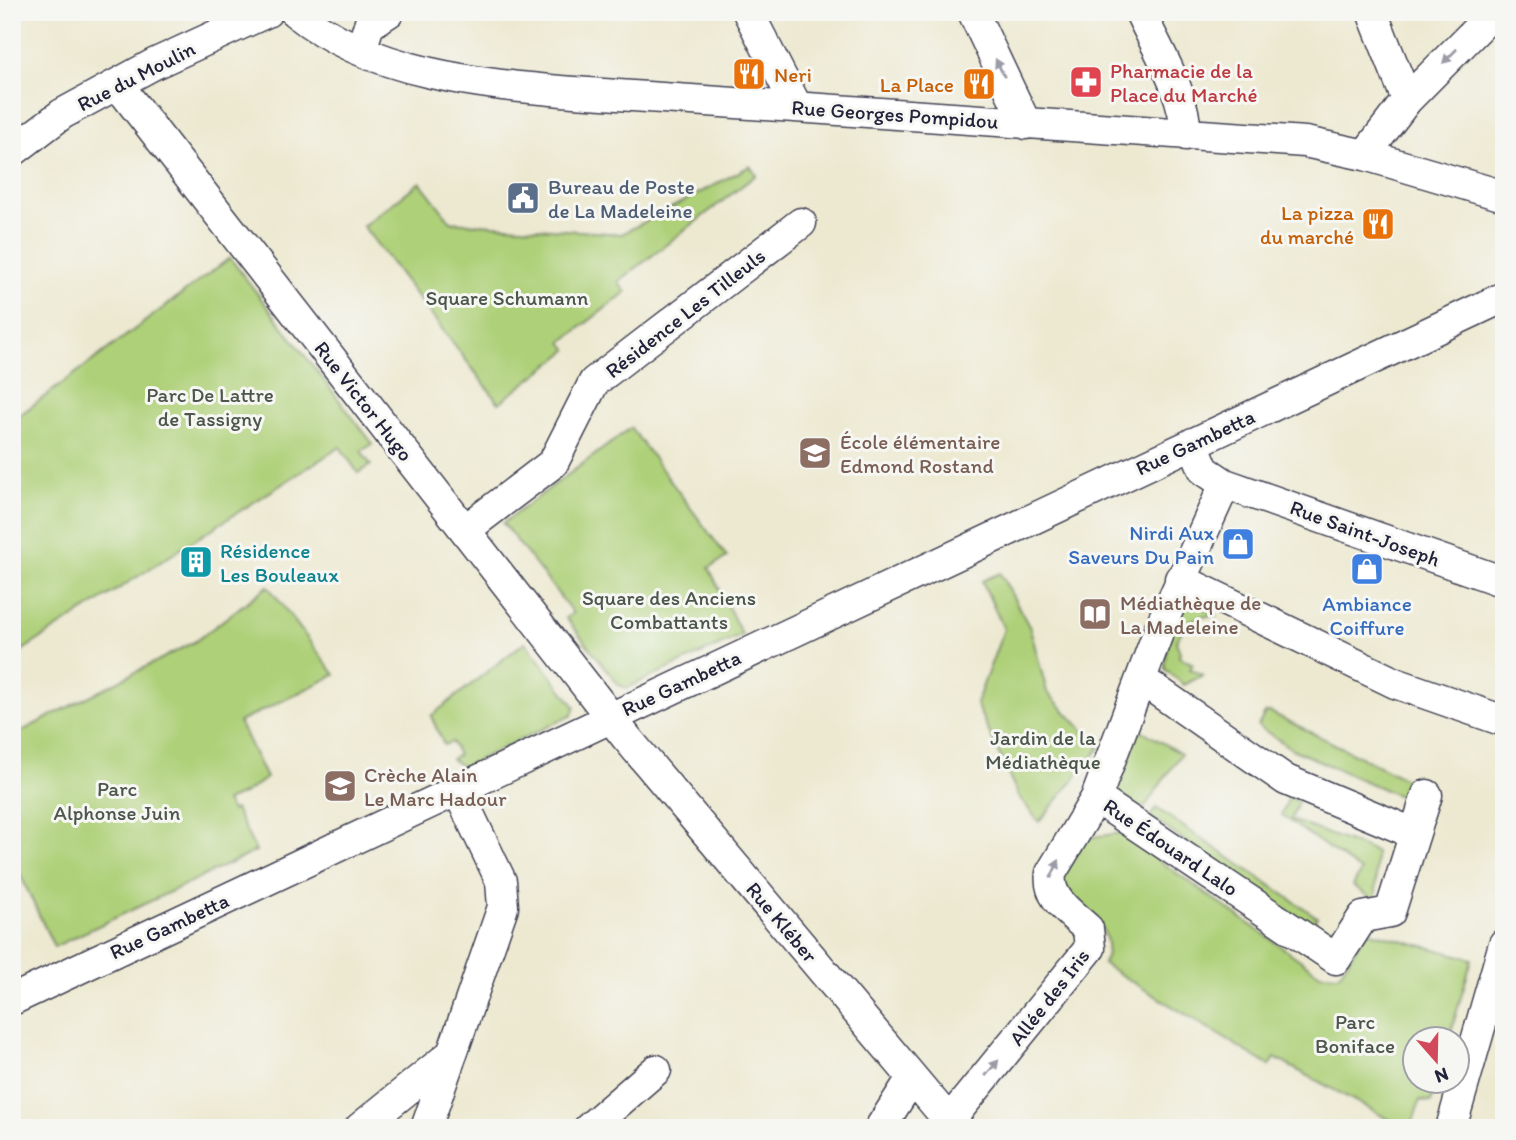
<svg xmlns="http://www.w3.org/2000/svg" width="1516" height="1140" font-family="Itim,sans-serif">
  <rect width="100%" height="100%" fill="#f6f6f2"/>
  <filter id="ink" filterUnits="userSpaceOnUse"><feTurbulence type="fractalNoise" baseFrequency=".0143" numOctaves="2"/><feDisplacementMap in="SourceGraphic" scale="14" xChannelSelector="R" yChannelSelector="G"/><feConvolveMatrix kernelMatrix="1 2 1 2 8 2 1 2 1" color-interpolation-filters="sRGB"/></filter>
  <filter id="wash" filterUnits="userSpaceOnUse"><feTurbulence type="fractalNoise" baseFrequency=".00686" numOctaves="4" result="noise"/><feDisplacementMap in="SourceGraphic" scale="28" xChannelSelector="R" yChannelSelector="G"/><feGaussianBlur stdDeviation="1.57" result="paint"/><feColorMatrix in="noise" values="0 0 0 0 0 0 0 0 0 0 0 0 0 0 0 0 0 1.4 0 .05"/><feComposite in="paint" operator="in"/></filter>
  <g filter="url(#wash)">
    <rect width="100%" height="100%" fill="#ede9d1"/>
    <path fill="#aed078" stroke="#68795a" stroke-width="2" d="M750 166 756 175 618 282 626 292 562 342 568 350 499 403 363 226 420 182 451 222 622 234Z
      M230 258 373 444 361 451 371 465 358 473 340 447 12 657V421Z
      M631 428 727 557 709 568 742 635 627 688 619 685 566 618 573 613 503 523Z
      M1000 573 1030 628 1047 692 1100 748 1039 822 1019 797 976 704 1004 629 982 581Z
      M268 586 335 675 239 722 266 778 245 793 226 801 231 811 235 809 256 851 54 947 12 857V736L196 641Z
      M1190 600 1216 616C1193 615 1186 621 1176 642L1180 652 1179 657 1193 664 1190 669 1203 675 1184 685 1165 669C1163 646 1178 622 1187 601Z
      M525 642 575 707 572 715 463 767 451 759 458 755 452 742 444 745 431 716Z
      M1270 712 1407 780 1401 797 1292 749 1258 726 1265 713Z
      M1143 731 1181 754 1142 811 1116 791 1138 733Z
      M1289 797 1298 802 1291 820 1376 852V901L1353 886 1361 871 1281 815Z
      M1156 808 1317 917 1310 928 1150 817Z
      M1120 833 1320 974 1339 975 1367 931 1472 959 1449 1038H1414V1080L1437 1081 1431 1102 1420 1100 1411 1128H1405L1275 1058 1270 1066 1103 964C1122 927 1075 908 1061 879L1086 838Z"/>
  </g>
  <g filter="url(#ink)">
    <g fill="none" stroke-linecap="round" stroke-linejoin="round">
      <defs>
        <path id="minor" d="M295 12C372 74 479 84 574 92L1305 142 1365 155 1504 196
          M748 12 797 107
          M973 12 1026 124
          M1140 12C1158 51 1185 92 1186 135
          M1372 12 1407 100
          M361 50 369 25 389 12
          M119 86 626 737 955 1128
          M12 152 62 114 154 64 267 12
          M1365 155 1407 100 1494 12
          M1193 443 1204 470 1225 484 1161 625 1096 798 1336 959 1363 917 1390 912 1427 795
          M1225 484 1504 582
          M465 530 553 463 594 382 801 223
          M1180 579 1395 683 1504 721
          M1142 680 1286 780 1413 833
          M12 1000 1504 297
          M949 1121 1090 948 1088 929C1071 913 1047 899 1051 873L1096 798
          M360 1128 450 1055
          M426 1128 503 907 501 881 457 789
          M589 1128 656 1070
          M880 1128 912 1078
          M1451 1128 1504 944"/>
      </defs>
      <use href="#minor" stroke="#404052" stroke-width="33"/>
      <use href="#minor" stroke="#fff" stroke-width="30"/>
    </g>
    <defs><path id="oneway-solid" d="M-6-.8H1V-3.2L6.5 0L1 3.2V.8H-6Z" transform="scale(1.75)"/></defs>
    <g fill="#9c9ca7">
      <use href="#oneway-solid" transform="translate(1450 56) rotate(135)"/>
      <use href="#oneway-solid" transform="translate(1000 68) rotate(-116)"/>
      <use href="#oneway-solid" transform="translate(1055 869) rotate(-65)"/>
      <use href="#oneway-solid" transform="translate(992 1068) rotate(-50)"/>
    </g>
  </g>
  <defs>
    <symbol id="restaurant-square" viewBox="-11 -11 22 22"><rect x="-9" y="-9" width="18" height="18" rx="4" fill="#e8710a" stroke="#f6f6f2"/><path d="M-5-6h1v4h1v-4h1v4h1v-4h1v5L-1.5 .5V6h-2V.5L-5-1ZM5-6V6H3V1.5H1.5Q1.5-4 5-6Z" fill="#fff"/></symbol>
    <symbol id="pharmacy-square" viewBox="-11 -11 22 22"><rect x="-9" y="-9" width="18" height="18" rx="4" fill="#e0444e" stroke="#f6f6f2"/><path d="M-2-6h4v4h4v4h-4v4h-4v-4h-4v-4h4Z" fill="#fff"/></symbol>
    <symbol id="civic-square" viewBox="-11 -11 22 22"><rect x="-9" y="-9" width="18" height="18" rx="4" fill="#5c6f8a" stroke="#f6f6f2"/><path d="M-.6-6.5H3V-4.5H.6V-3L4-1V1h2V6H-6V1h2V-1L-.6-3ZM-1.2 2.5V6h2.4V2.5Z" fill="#fff"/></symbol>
    <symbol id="school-square" viewBox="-11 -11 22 22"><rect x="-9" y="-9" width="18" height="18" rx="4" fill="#8d6e63" stroke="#f6f6f2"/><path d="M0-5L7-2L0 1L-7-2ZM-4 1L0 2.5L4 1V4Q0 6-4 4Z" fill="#fff"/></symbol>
    <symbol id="shop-square" viewBox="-11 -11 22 22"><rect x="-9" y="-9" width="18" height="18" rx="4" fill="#3f7fe0" stroke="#f6f6f2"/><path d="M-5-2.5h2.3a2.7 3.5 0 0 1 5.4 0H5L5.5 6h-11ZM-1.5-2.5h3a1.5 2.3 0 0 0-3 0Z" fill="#fff"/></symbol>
    <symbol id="building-square" viewBox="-11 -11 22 22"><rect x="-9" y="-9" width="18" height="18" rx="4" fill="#0f9aa8" stroke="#f6f6f2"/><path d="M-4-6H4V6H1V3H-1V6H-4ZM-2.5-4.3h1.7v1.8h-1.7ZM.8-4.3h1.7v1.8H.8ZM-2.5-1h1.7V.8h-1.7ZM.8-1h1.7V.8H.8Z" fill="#fff"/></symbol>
    <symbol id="library-square" viewBox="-11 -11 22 22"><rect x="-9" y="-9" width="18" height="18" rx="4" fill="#8d6e63" stroke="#f6f6f2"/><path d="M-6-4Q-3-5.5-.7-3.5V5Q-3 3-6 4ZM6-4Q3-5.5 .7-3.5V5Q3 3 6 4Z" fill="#fff"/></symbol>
  </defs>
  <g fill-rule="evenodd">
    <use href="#restaurant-square" x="730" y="55" width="38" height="38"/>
    <use href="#pharmacy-square" x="1067" y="63" width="38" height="38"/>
    <use href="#restaurant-square" x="960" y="65" width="38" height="38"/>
    <use href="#civic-square" x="504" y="179" width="38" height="38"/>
    <use href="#restaurant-square" x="1359" y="205" width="38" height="38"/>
    <use href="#school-square" x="796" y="434" width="38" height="38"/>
    <use href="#shop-square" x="1219" y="525" width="38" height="38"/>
    <use href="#building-square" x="177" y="543" width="38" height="38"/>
    <use href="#shop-square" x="1348" y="550" width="38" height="38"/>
    <use href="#library-square" x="1076" y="595" width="38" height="38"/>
    <use href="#school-square" x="321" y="767" width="38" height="38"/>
  </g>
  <g text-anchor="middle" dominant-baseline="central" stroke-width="6" stroke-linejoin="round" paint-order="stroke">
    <g font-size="21" fill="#be3a42" stroke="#f6f6f2" text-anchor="start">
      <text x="1110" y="70">Pharmacie de la<tspan x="1110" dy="24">Place du Marché</tspan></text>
    </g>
    <g font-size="21" fill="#c56008" stroke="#f6f6f2" text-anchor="end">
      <text x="774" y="74" text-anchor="start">Neri</text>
      <text x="954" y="84">La Place</text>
      <text x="1354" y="212">La pizza<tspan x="1354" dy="24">du marché</tspan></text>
    </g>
    <g font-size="21" fill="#22223b" stroke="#f6f6f2">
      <text transform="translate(136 76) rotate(-27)">Rue du Moulin</text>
      <text transform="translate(895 114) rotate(4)">Rue Georges Pompidou</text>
      <text transform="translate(685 313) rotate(-38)">Résidence Les Tilleuls</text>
      <text transform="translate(364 401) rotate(52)">Rue Victor Hugo</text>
      <text transform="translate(1195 442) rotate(-25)">Rue Gambetta</text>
      <text transform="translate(1365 533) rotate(20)">Rue Saint-Joseph</text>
      <text transform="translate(681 683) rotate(-25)">Rue Gambetta</text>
      <text transform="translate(1171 847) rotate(34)">Rue Édouard Lalo</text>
      <text transform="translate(782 922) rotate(50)">Rue Kléber</text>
      <text transform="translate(169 926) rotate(-25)">Rue Gambetta</text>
      <text transform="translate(1049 997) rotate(-52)">Allée des Iris</text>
    </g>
    <g font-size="21" fill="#4e5e75" stroke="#f6f6f2" text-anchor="start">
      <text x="548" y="186">Bureau de Poste<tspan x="548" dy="24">de La Madeleine</tspan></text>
    </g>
    <g font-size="21" fill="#4c564d" stroke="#f6f6f2">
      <text x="507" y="297">Square Schumann</text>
      <text x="210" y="394">Parc De Lattre<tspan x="210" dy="24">de Tassigny</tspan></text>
      <text x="669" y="597">Square des Anciens<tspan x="669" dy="24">Combattants</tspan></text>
      <text x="1043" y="737">Jardin de la<tspan x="1043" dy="24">Médiathèque</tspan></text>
      <text x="117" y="788">Parc<tspan x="117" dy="24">Alphonse Juin</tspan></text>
      <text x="1355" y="1021">Parc<tspan x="1355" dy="24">Boniface</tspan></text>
    </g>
    <g font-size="21" fill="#785e54" stroke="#f6f6f2" text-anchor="start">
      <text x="840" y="441">École élémentaire<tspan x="840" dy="24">Edmond Rostand</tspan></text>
      <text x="1120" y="602">Médiathèque de<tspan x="1120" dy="24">La Madeleine</tspan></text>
      <text x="364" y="774">Crèche Alain<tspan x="364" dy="24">Le Marc Hadour</tspan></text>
    </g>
    <g font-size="21" fill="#366cbe" stroke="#f6f6f2" text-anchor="end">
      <text x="1214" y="532">Nirdi Aux<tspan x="1214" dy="24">Saveurs Du Pain</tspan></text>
      <text x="1367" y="603" text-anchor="middle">Ambiance<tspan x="1367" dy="24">Coiffure</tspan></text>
    </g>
    <g font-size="21" fill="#0d838f" stroke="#f6f6f2" text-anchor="start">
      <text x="220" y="550">Résidence<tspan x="220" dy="24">Les Bouleaux</tspan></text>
    </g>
  </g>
  <rect width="1516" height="1140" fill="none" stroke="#f6f6f2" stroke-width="42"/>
  <g transform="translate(1436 1060) rotate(160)"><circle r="33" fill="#f6f6f2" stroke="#a1a1a9" stroke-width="2"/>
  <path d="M0-5L12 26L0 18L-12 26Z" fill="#d1495b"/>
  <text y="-10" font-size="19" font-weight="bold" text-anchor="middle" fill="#22223b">N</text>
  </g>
</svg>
